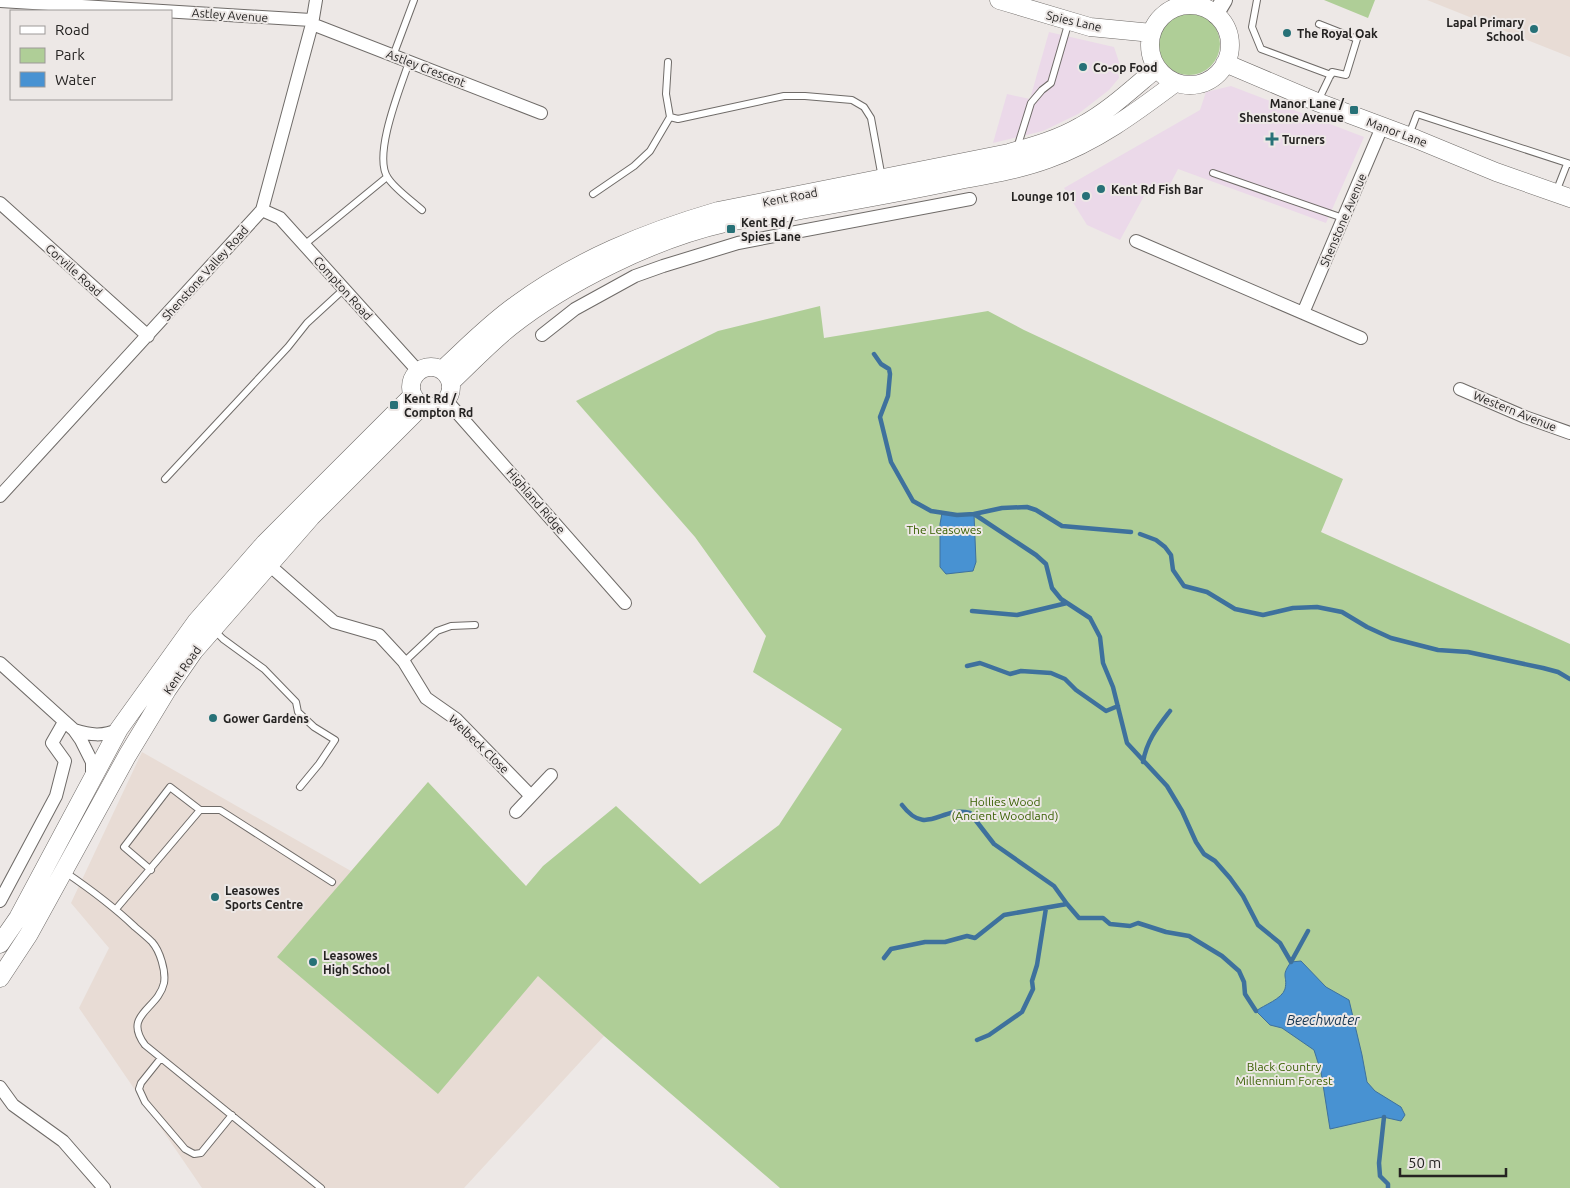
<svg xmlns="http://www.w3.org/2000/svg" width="1570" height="1188" font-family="Ubuntu,sans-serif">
  <rect width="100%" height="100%" fill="#ede8e6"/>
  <path fill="#ebd9e9" d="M1049 32 1114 47 1119 62V78L1109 90 1078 114 1043 131 993 143 1007 94 1030 99Z
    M1231 86 1364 137 1326 223 1178 169 1164 196 1149 187 1120 240 1087 225 1064 188 1200 110 1206 92Z"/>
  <path fill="#e8dcd5" d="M1427 0H1570V57Z
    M142 752 351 871 428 782 489 930 604 1036 464 1188H202L79 1008 109 948 71 903Z"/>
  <path fill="#afce97" d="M1324 0H1375L1368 18Z
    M1158 44a31 31 0 1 1 62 0a31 31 0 1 1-62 0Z
    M820 306 824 338 988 311 1024 330 1343 479 1321 532 1570 644V1188H780L604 1036 538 976 438 1094 277 957 428 782 526 886 543 866 616 806 700 884 779 825 842 729 753 672 766 636 695 537 576 401 718 331Z"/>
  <path fill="#4892d2" stroke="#3e719d" d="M942 513 957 515 974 514 976 562 973 571 946 574 940 567V524Z
    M1301 961 1326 987 1349 1000 1362 1055 1367 1082 1375 1091 1401 1107 1405 1115 1401 1121 1383 1117 1330 1129 1321 1072 1314 1050 1282 1028 1270 1025 1256 1011C1264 1005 1282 999 1285 989 1288 975 1280 977 1291 962Z"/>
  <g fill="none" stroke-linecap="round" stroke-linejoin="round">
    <path stroke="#3e719d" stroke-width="4.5" d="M874 354 881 364 889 369 890 374 888 396 880 417 891 462 913 501 931 511 957 515 974 514 1036 555 1046 564 1052 588 1061 599 1090 618 1100 637 1103 663 1113 687 1127 743 1167 786 1182 811 1196 842 1204 854 1215 861 1230 878 1243 896 1258 925 1280 943 1291 962
      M974 514 1002 508 1027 507 1036 510 1062 526 1131 532
      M1140 534 1156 540 1165 547 1171 555 1173 570 1184 586 1207 592 1235 609 1263 615 1293 608 1317 607 1342 612 1367 627 1391 638 1438 650 1468 652 1543 668 1558 672 1570 679
      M972 611 1017 615 1067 603
      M967 666 980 663 1010 674 1021 671 1051 673 1065 679 1076 690 1106 711 1118 706
      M1143 762C1147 740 1157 728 1170 711
      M902 805C927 838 941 805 970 813L994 844 1054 886 1067 904
      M884 958 891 949 925 942H945L967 936 975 938 1004 915 1067 904 1079 918H1103L1110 924 1130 926 1138 923 1166 932 1189 936 1222 956 1239 971 1244 982 1245 994 1256 1011
      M1291 962 1308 931
      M977 1040 989 1035 1022 1012 1033 989 1032 981 1037 965 1046 908
      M1384 1117 1379 1163 1380 1176 1388 1184V1188"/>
    <defs>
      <path id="service" d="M1257 0 1252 27 1261 49 1331 75
        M393 56 414 0
        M409 62C401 86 372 156 388 178 394 188 412 201 422 210
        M668 62 666 94 670 117 678 119 784 96H805L852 100 864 107 871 118 882 178
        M1318 101 1332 72 1346 75 1357 39 1319 24
        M1409 135 1417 114 1570 164
        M1017 148 1031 103 1042 90 1051 83 1069 21
        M1213 173 1343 218
        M1556 192 1567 164
        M593 194 634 166 650 151 670 117
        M304 245 387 177
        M165 479 288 347 307 323 344 289
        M214 630 223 639 264 669 296 702 298 712 314 727 335 740 319 764 300 787
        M404 662 437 631 451 626 475 625
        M200 810H220L332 882
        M65 872C90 889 113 906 135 927 141 932 147 937 152 942 160 951 166 971 164 983 158 1010 122 1014 145 1045L321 1188
        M116 909 200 810 170 787 124 847 151 870
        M161 1058 141 1083 139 1089 145 1102 185 1149 194 1154 201 1153 232 1115"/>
      <path id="minor" d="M0 1 311 20
        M312 24 541 113
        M0 203 148 336
        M262 210 280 218 419 372
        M1136 241 1361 338
        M1303 313 1382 127
        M542 335 575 309 635 276 663 266 738 243 970 199
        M1460 389 1525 417 1570 433
        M446 400 625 603
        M0 496 262 210 312 24 316 0
        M268 564 334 622 379 635 404 662 426 698 456 719 531 796
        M0 663 74 730 81 740 92 762V778
        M74 730C90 735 103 737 119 729
        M516 812 551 775
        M0 901 56 796 65 761 52 743 64 722
        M0 1087 13 1105 63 1141 104 1188"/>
      <path id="tertiary" d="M1188 5 1192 0
        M1215 15 1224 0"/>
      <path id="secondary" d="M999 0 1090 27 1152 33
        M1150 45a40 40 0 1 1 80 0a40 40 0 1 1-80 0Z
        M1225 63 1317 102 1416 139 1496 172 1570 198
        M411 387a20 20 0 1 1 40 0a20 20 0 1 1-40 0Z
        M442 370C466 348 489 324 516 305 577 260 646 232 718 211L1009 153C1034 146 1059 139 1081 126 1109 111 1133 88 1157 68
        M451 382C470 364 489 344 510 327 567 282 654 239 725 223 750 217 776 215 801 210 852 201 903 192 955 181 986 175 1018 170 1048 159 1096 142 1135 113 1175 83
        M0 944 18 918 119 729 196 622 265 543 413 395
        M0 978 29 934 127 756 167 690 194 651 311 517 423 405"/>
    </defs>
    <use href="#service" stroke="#6f6b68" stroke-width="8"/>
    <use href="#minor" stroke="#6f6b68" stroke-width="14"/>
    <use href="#tertiary" stroke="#6f6b68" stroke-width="18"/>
    <use href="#secondary" stroke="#6f6b68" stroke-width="19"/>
    <use href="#service" stroke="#fff" stroke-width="6"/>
    <use href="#minor" stroke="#fff" stroke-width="12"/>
    <use href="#tertiary" stroke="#fff" stroke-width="16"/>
    <use href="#secondary" stroke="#fff" stroke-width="18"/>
  </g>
  <g fill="#277177" stroke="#ede8e6" stroke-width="2">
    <circle cx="1534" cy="29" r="5"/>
    <circle cx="1287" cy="33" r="5"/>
    <circle cx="1083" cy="67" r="5"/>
    <rect x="1349" y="105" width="10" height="10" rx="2.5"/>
    <path d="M1269.5 131.5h5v5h5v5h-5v5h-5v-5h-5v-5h5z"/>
    <circle cx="1101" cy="189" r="5"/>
    <circle cx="1086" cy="196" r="5"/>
    <rect x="726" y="224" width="10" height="10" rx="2.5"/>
    <rect x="389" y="400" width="10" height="10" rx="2.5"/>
    <circle cx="213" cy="718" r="5"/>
    <circle cx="215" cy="897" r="5"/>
    <circle cx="313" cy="962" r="5"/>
  </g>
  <g text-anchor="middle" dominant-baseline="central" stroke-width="4" stroke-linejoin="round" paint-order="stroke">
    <g font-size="12" fill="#252322" stroke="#ede8e6">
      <text transform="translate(230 15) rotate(4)">Astley Avenue</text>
      <text transform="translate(1074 21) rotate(13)">Spies Lane</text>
      <text transform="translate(426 68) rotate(21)">Astley Crescent</text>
      <text transform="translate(1397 132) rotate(20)">Manor Lane</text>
      <text transform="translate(790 197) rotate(-11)">Kent Road</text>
      <text transform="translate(1343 220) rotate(-67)">Shenstone Avenue</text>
      <text transform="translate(74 270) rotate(42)">Corville Road</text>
      <text transform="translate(205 273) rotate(-48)">Shenstone Valley Road</text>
      <text transform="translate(343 288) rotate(48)">Compton Road</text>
      <text transform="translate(1515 411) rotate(22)">Western Avenue</text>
      <text transform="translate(536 501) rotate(49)">Highland Ridge</text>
      <text transform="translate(182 670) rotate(-55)">Kent Road</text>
      <text transform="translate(479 744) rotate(44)">Welbeck Close</text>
    </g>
    <g font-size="12" font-weight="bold" fill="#252322" stroke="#ede8e6" text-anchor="start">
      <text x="1524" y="22" text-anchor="end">Lapal Primary<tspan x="1524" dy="14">School</tspan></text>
      <text x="1297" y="33">The Royal Oak</text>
      <text x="1093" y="67">Co-op Food</text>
      <text x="1344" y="103" text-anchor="end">Manor Lane /<tspan x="1344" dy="14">Shenstone Avenue</tspan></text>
      <text x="1282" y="139">Turners</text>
      <text x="1111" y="189">Kent Rd Fish Bar</text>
      <text x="1076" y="196" text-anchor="end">Lounge 101</text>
      <text x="741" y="222">Kent Rd /<tspan x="741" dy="14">Spies Lane</tspan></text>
      <text x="404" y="398">Kent Rd /<tspan x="404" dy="14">Compton Rd</tspan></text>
      <text x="223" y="718">Gower Gardens</text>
      <text x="225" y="890">Leasowes<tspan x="225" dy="14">Sports Centre</tspan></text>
      <text x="323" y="955">Leasowes<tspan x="323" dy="14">High School</tspan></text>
    </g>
    <g font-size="12" fill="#385f00" stroke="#ede8e6">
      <text x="944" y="529">The Leasowes</text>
      <text x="1005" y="801">Hollies Wood<tspan x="1005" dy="14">(Ancient Woodland)</tspan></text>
      <text x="1284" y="1066">Black Country<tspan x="1284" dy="14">Millennium Forest</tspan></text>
    </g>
    <g font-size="14" font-style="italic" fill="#173651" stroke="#ede8e6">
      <text x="1323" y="1020">Beechwater</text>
    </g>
  </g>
  <rect x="10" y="10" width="162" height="90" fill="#ede8e6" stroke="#9d9998"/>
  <rect x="20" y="26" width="25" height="8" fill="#ffffff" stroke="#9d9998"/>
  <text x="55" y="35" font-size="15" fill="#252322">Road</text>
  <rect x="20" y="48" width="25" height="15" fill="#afce97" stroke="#9d9998"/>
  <text x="55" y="60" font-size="15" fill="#252322">Park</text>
  <rect x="20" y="72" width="25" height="15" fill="#4892d2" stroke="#9d9998"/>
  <text x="55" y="85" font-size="15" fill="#252322">Water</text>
  <path d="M1400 1168v8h106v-8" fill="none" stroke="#252322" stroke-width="2.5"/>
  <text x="1408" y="1168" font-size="15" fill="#252322" stroke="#ede8e6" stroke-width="4" paint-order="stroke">50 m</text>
</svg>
